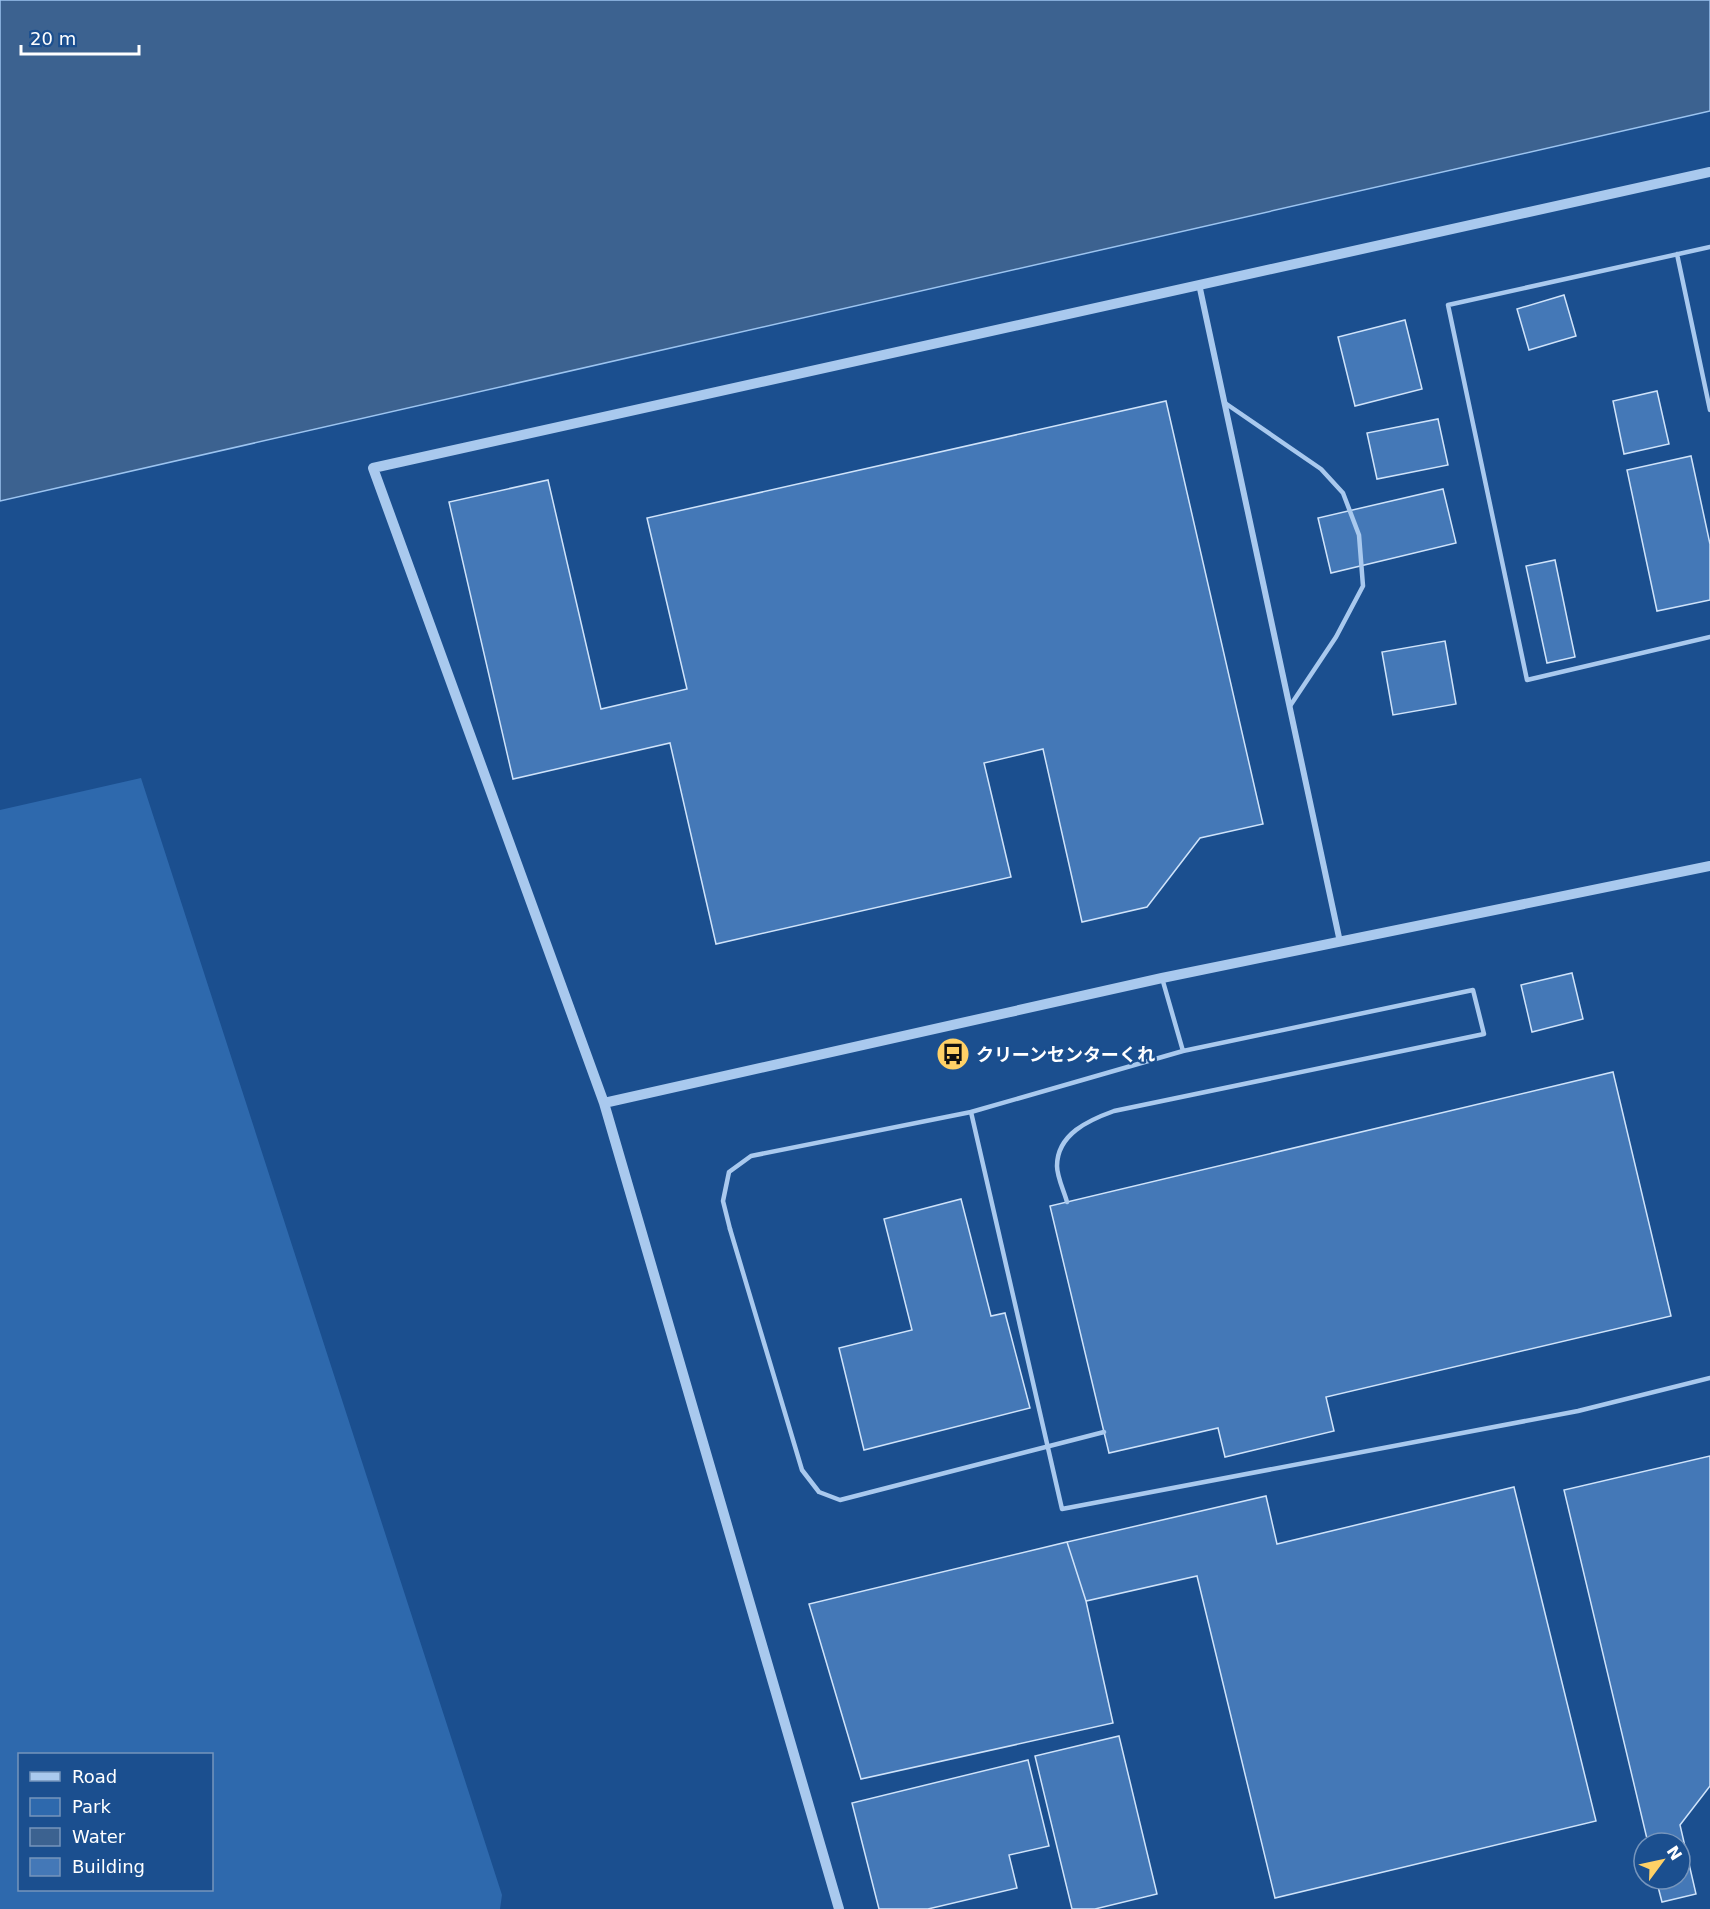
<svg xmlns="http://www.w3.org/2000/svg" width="1710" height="1909" font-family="'DejaVu Sans','Noto Sans JP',sans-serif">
  <rect width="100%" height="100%" fill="#1b4f8f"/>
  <path fill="#2e69ad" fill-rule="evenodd" d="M141 778 502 1895 500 1909H0V810ZM20 1754H212V1890H20Z"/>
  <path fill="#3c6290" stroke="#9cc4f0" stroke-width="1.5" d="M0 0H1710V111L0 501Z"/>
  <path fill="#4478b7" stroke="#cfe3fa" stroke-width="1.5" d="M1564 295 1576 336 1529 350 1517 309Z
    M1405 320 1422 389 1355 406 1338 337Z
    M1657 391 1669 444 1624 454 1613 401Z
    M1166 401 1263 824 1200 838 1147 907 1082 922 1043 749 984 763 1011 877 716 944 670 743 513 779 449 502 548 480 601 709 687 689 647 518Z
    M1438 419 1448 465 1377 479 1367 433Z
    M1691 456 1710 544V600L1657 611 1627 470Z
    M1443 489 1456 543 1331 573 1318 518Z
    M1555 560 1575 657 1547 663 1526 566Z
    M1445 641 1456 704 1393 715 1382 652Z
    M1572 973 1583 1019 1532 1032 1521 985Z
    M1613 1072 1671 1316 1326 1397 1334 1431 1225 1457 1218 1428 1109 1453 1050 1206Z
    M961 1199 991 1316 1005 1313 1030 1408 864 1450 839 1348 912 1330 884 1219Z
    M1710 1456V1786L1680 1825 1696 1894 1662 1902 1656 1879H1680V1843H1648L1564 1490Z
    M1514 1487 1596 1821 1275 1898 1197 1576 1086 1601 1067 1542 1266 1496 1277 1544Z
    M1067 1542 1086 1601 1113 1723 861 1779 809 1604Z
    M1119 1736 1157 1894 1095 1909H1072L1035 1756Z
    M1028 1760 1049 1846 1009 1855 1017 1888 928 1909H879L852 1803Z"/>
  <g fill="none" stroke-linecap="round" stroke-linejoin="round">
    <path stroke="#a9c9ee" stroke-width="4.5" d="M1710 247 1448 305 1527 680 1710 637
      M1677 254 1710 410
      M1225 403 1321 469 1343 493 1359 535 1363 586 1336 637 1290 706
      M1162 978 1183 1051 971 1112 1062 1509 1578 1411 1710 1378
      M1067 1202C1064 1191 1057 1177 1057 1166 1057 1134 1089 1120 1114 1111L1484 1034 1473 990 1183 1051
      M730 1229 723 1201 729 1172 751 1156 971 1112"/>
    <path stroke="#a9c9ee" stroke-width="6" d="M1199 284 1340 942"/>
    <path stroke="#a9c9ee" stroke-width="10" d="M604 1103 1162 978 1710 866
      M839 1909 604 1103 373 468 1710 172"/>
    <path stroke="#a9c9ee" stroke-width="4.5" d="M730 1229 802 1470 819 1492 840 1500 1104 1432"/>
  </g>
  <defs>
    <symbol id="bus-disc" viewBox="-11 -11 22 22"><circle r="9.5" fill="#ffd166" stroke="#1b4f8f"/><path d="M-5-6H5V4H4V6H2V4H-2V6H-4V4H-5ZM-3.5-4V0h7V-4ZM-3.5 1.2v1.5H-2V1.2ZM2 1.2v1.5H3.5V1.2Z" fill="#111"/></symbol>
  </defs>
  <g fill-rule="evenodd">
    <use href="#bus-disc" x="934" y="1035" width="38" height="38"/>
  </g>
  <g text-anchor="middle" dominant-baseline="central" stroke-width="4.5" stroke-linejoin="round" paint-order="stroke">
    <g font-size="18" font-weight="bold" fill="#fff" stroke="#1b4f8f" text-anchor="start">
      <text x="976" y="1054">クリーンセンターくれ</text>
    </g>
  </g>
  <rect x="18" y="1753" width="195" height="138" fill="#1b4f8f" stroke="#7695bc" stroke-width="1.5"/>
  <rect x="30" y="1772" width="30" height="9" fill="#a9c9ee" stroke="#7695bc" stroke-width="1.5"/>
  <text x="72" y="1783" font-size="18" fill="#ffffff">Road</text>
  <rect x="30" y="1798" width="30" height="18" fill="#2e69ad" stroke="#7695bc" stroke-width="1.5"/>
  <text x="72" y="1813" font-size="18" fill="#ffffff">Park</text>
  <rect x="30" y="1828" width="30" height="18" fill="#3c6290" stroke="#7695bc" stroke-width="1.5"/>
  <text x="72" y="1843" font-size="18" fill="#ffffff">Water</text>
  <rect x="30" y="1858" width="30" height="18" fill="#4478b7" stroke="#7695bc" stroke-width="1.5"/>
  <text x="72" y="1873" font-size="18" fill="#ffffff">Building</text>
  <g transform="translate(1662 1861) rotate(57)"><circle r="28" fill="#1b4f8f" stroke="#7695bc" stroke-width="1.5"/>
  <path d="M0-4.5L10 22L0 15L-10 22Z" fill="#ffd166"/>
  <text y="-9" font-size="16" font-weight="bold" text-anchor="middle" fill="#ffffff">N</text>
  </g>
  <path d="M21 45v9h118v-9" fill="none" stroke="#ffffff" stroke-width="3"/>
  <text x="30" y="45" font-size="18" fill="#ffffff" stroke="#1b4f8f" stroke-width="4.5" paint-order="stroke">20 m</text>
</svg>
